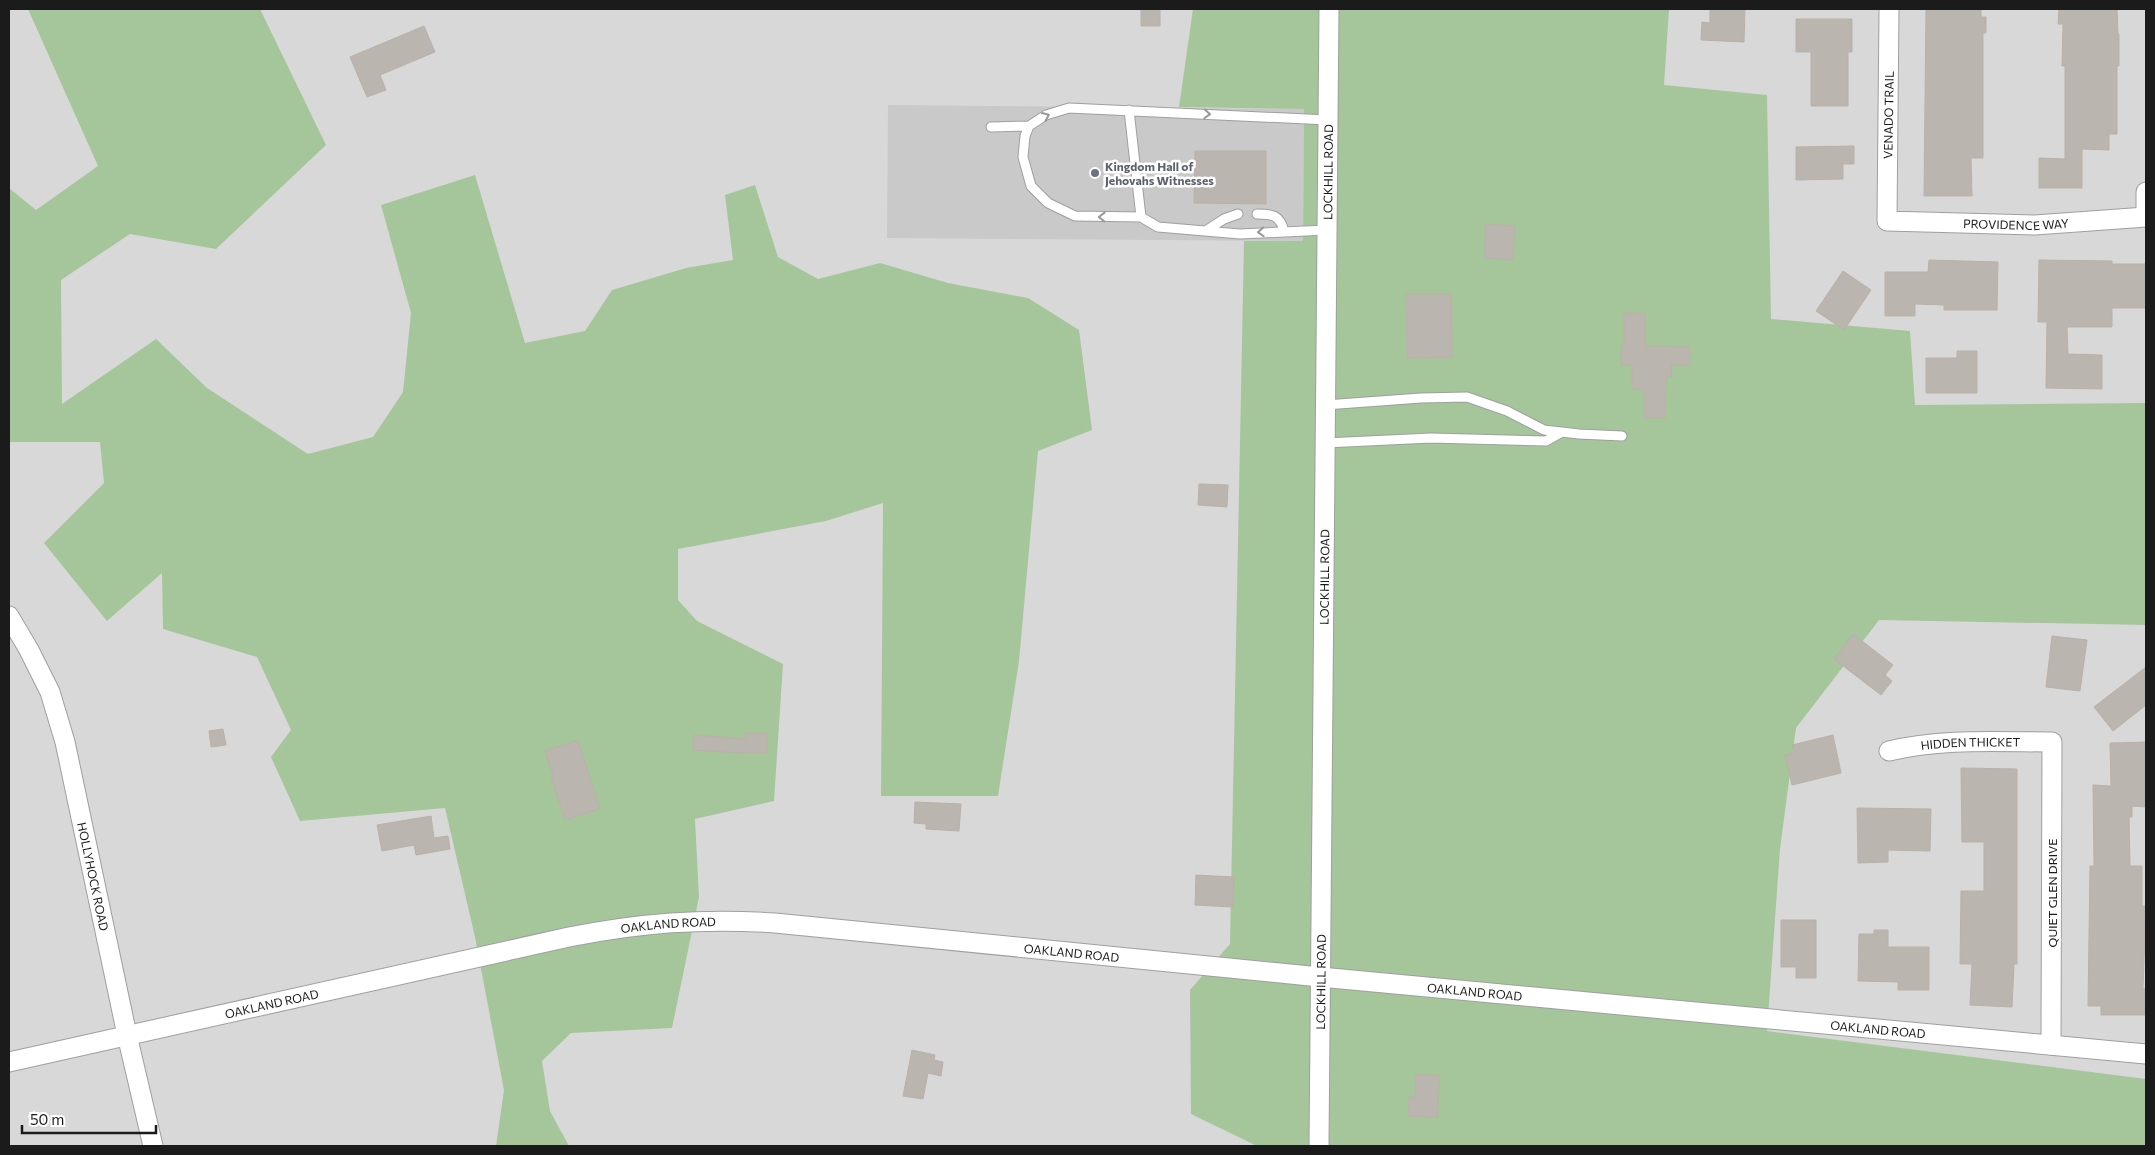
<svg xmlns="http://www.w3.org/2000/svg" width="2155" height="1155" font-family="Commissioner,sans-serif">
  <rect width="100%" height="100%" fill="#ebe9e1"/>
  <path fill="#d9d8d8" d="M9 9H2146V1146H9Z"/>
  <path fill="#c9c9c9" d="M888 105 1304 109 1303 241 887 238Z"/>
  <path fill="#a5c69b" fill-rule="evenodd" d="M28 9H260L326 145 216 249 130 234 61 280 62 404 156 339 207 388 308 454 373 437 403 392 411 313 381 205 475 175 525 343 585 331 612 290 686 268 733 260 725 195 755 185 778 257 818 279 880 263 948 283 1028 298 1079 330 1092 430 1038 451 1019 661 998 796H881L883 503 826 521 678 549V600L697 621 783 664 774 801 695 819 699 897 672 1028 571 1033 542 1061 550 1111 569 1146H496L504 1090 475 937 445 808 300 821 271 757 291 730 257 657 163 629 162 573 107 621 44 543 104 483 100 442H9V188L36 210 98 166ZM745 733H766L767 752 745 753ZM694 735 728 738 727 752 693 750ZM578 741 600 809 565 820 551 777 553 776 546 751Z
    M1193 9H1669L1664 85 1767 95 1771 319 1910 331 1915 405 2146 403V625L1879 620 1796 728 1780 849 1767 1031 2146 1079V1146H1257L1191 1114 1190 990 1230 944 1244 241H1303L1304 109 1179 107ZM1486 224 1515 226 1513 259 1484 257ZM1406 294H1451L1452 357 1407 358ZM1624 313H1645V327H1624ZM1622 346 1690 347V365H1671V377H1666L1665 418H1644V389H1632V365ZM1415 1075H1439L1438 1117 1409 1116V1098H1415Z"/>
  <path fill="#bbb5af" stroke="#bbb0a6" d="M1141 9H1160V26H1141Z
    M1710 9H1745L1744 42 1701 40 1702 22 1710 23Z
    M1926 9H1981V17H1986V33H1983V158H1971L1972 196H1924Z
    M2059 9H2117L2118 34H2119V66H2117V134H2109V150L2082 149V188H2039V158L2065 159V66H2062L2063 24H2058Z
    M1796 19H1852V52H1848V106H1811V52H1796Z
    M424 26 435 52 380 75 386 90 367 97 350 57Z
    M1854 146V164H1843V179L1796 180V147Z
    M1195 151H1266V204L1194 203Z
    M1486 224 1515 226 1513 260 1484 258Z
    M1929 260 1998 262 1997 310H1944V305L1915 304V316H1885V272H1928Z
    M2039 260 2112 261V264H2146V308H2112V327H2067L2068 354 2102 355V389L2046 388 2047 322H2038Z
    M1843 271 1871 290 1844 330 1816 311Z
    M1406 294H1451L1452 357 1407 358Z
    M1624 313H1645V346L1690 347V365H1671L1672 377H1666L1665 418H1644V389H1632V365H1621V346H1624Z
    M1957 351H1977V393H1926V358H1957Z
    M1199 484 1228 485 1227 507 1198 505Z
    M1853 634 1893 665 1885 675 1892 681 1881 695 1834 659Z
    M2052 636 2087 640 2080 691 2046 687Z
    M2146 667V705L2113 731 2094 707Z
    M223 729 226 745 211 747 209 731Z
    M745 733H767V753H740L693 750 694 735 745 739Z
    M1833 735 1841 773 1792 785 1785 755 1794 753 1792 745Z
    M578 740 600 809 565 820 551 777 553 776 545 751Z
    M2146 742V807L2132 806V817H2129L2130 866H2142V906H2146L2143 989H2146V1015H2101V1006H2088L2090 866H2094L2093 785 2111 786 2110 743Z
    M1961 768 2017 769V964H2014L2012 1007 1970 1005 1972 964H1960L1961 891H1984V842H1962Z
    M915 802 961 804 959 831 926 829V824L914 823Z
    M1857 808 1931 809 1930 851 1888 850V862L1858 863Z
    M431 816 434 838 448 836 450 849 416 855 414 845 382 851 377 825Z
    M1196 875 1234 877 1233 907 1195 905Z
    M1781 920H1816V978H1796V967H1781Z
    M1874 930H1888V947H1929V990H1898V982L1858 981 1859 934H1874Z
    M912 1050 935 1055 934 1060 943 1062 941 1076 928 1073 923 1099 903 1096Z
    M1415 1075H1439L1438 1117 1409 1116V1097L1415 1098Z"/>
  <g fill="none" stroke-linecap="round" stroke-linejoin="round">
    <defs>
      <path id="lane" d="M1129 110 1141 217
        M991 127 1029 126
        M1257 214C1272 214 1280 215 1284 231
        M1207 230 1224 219 1238 214
        M1327 230 1240 234 1158 227 1141 217 1075 216 1048 203 1031 186 1023 157 1025 136 1029 126 1046 115 1069 108 1328 120
        M1325 405 1421 398 1467 397 1507 411 1544 430 1579 434 1622 436
        M1325 443 1431 438 1546 441 1562 432"/>
      <g id="street">
        <path id="s1" d="M1889 9 1887 221 2035 225 2146 217"/>
        <path d="M2146 217V192"/>
        <path id="s2" d="M9 616 29 650 50 692 65 742 127 1035 153 1146"/>
        <path id="s3" d="M1889 751C1942 738 1998 742 2052 742L2051 1045"/>
        <path id="s4" d="M9 1062 569 937C640 923 702 918 775 923L1320 977 2146 1054"/>
        <path id="s5" d="M1319 1146 1329 9"/>
      </g>
    </defs>
    <use href="#lane" stroke="#9f9f9f" stroke-width="11"/>
    <use href="#street" stroke="#9f9f9f" stroke-width="21"/>
    <use href="#lane" stroke="#fff" stroke-width="9"/>
    <use href="#street" stroke="#fff" stroke-width="19"/>
  </g>
  <defs><path id="oneway-chevron" d="M-2-3.5L2.5 0L-2 3.5" fill="none" stroke-width="1.6" stroke-linecap="round" stroke-linejoin="round" transform="scale(1.25)"/></defs>
  <g stroke="#989898">
    <use href="#oneway-chevron" transform="translate(1207 114) rotate(3)"/>
    <use href="#oneway-chevron" transform="translate(1046 116) rotate(-24)"/>
    <use href="#oneway-chevron" transform="translate(1102 217) rotate(-179)"/>
    <use href="#oneway-chevron" transform="translate(1261 232) rotate(177)"/>
  </g>
  <circle fill="#6b7280" stroke="#fff" stroke-width="2" cx="1095" cy="173" r="5"/>
  <g text-anchor="middle" dominant-baseline="central" stroke-width="5" stroke-linejoin="round" paint-order="stroke">
    <g font-size="12" fill="#1b1b1b" stroke="#fff">
      <text transform="translate(1888 115) rotate(-89)">VENADO TRAIL</text>
      <text stroke="none"><textPath href="#s5" startOffset="974">LOCKHILL ROAD</textPath></text>
      <text stroke="none"><textPath href="#s1" startOffset="341">PROVIDENCE WAY</textPath></text>
      <text stroke="none"><textPath href="#s5" startOffset="569">LOCKHILL ROAD</textPath></text>
      <text stroke="none"><textPath href="#s3" startOffset="82">HIDDEN THICKET</textPath></text>
      <text stroke="none"><textPath href="#s2" startOffset="276">HOLLYHOCK ROAD</textPath></text>
      <text transform="translate(2052 893) rotate(-90)">QUIET GLEN DRIVE</text>
      <text stroke="none"><textPath href="#s4" startOffset="674">OAKLAND ROAD</textPath></text>
      <text stroke="none"><textPath href="#s4" startOffset="1079">OAKLAND ROAD</textPath></text>
      <text stroke="none"><textPath href="#s5" startOffset="164">LOCKHILL ROAD</textPath></text>
      <text stroke="none"><textPath href="#s4" startOffset="1484">OAKLAND ROAD</textPath></text>
      <text stroke="none"><textPath href="#s4" startOffset="269">OAKLAND ROAD</textPath></text>
      <text stroke="none"><textPath href="#s4" startOffset="1889">OAKLAND ROAD</textPath></text>
    </g>
    <g font-size="12" font-weight="bold" fill="#5b616d" stroke="#fff" text-anchor="start">
      <text x="1105" y="166">Kingdom Hall of<tspan x="1105" dy="14">Jehovahs Witnesses</tspan></text>
    </g>
  </g>
  <rect width="2155" height="1155" fill="none" stroke="#1b1b1b" stroke-width="20"/>
  <path d="M22 1125v8h134v-8" fill="none" stroke="#1b1b1b" stroke-width="2.5"/>
  <text x="30" y="1125" font-size="15" fill="#1b1b1b" stroke="#ffffff" stroke-width="4" paint-order="stroke">50 m</text>
</svg>
